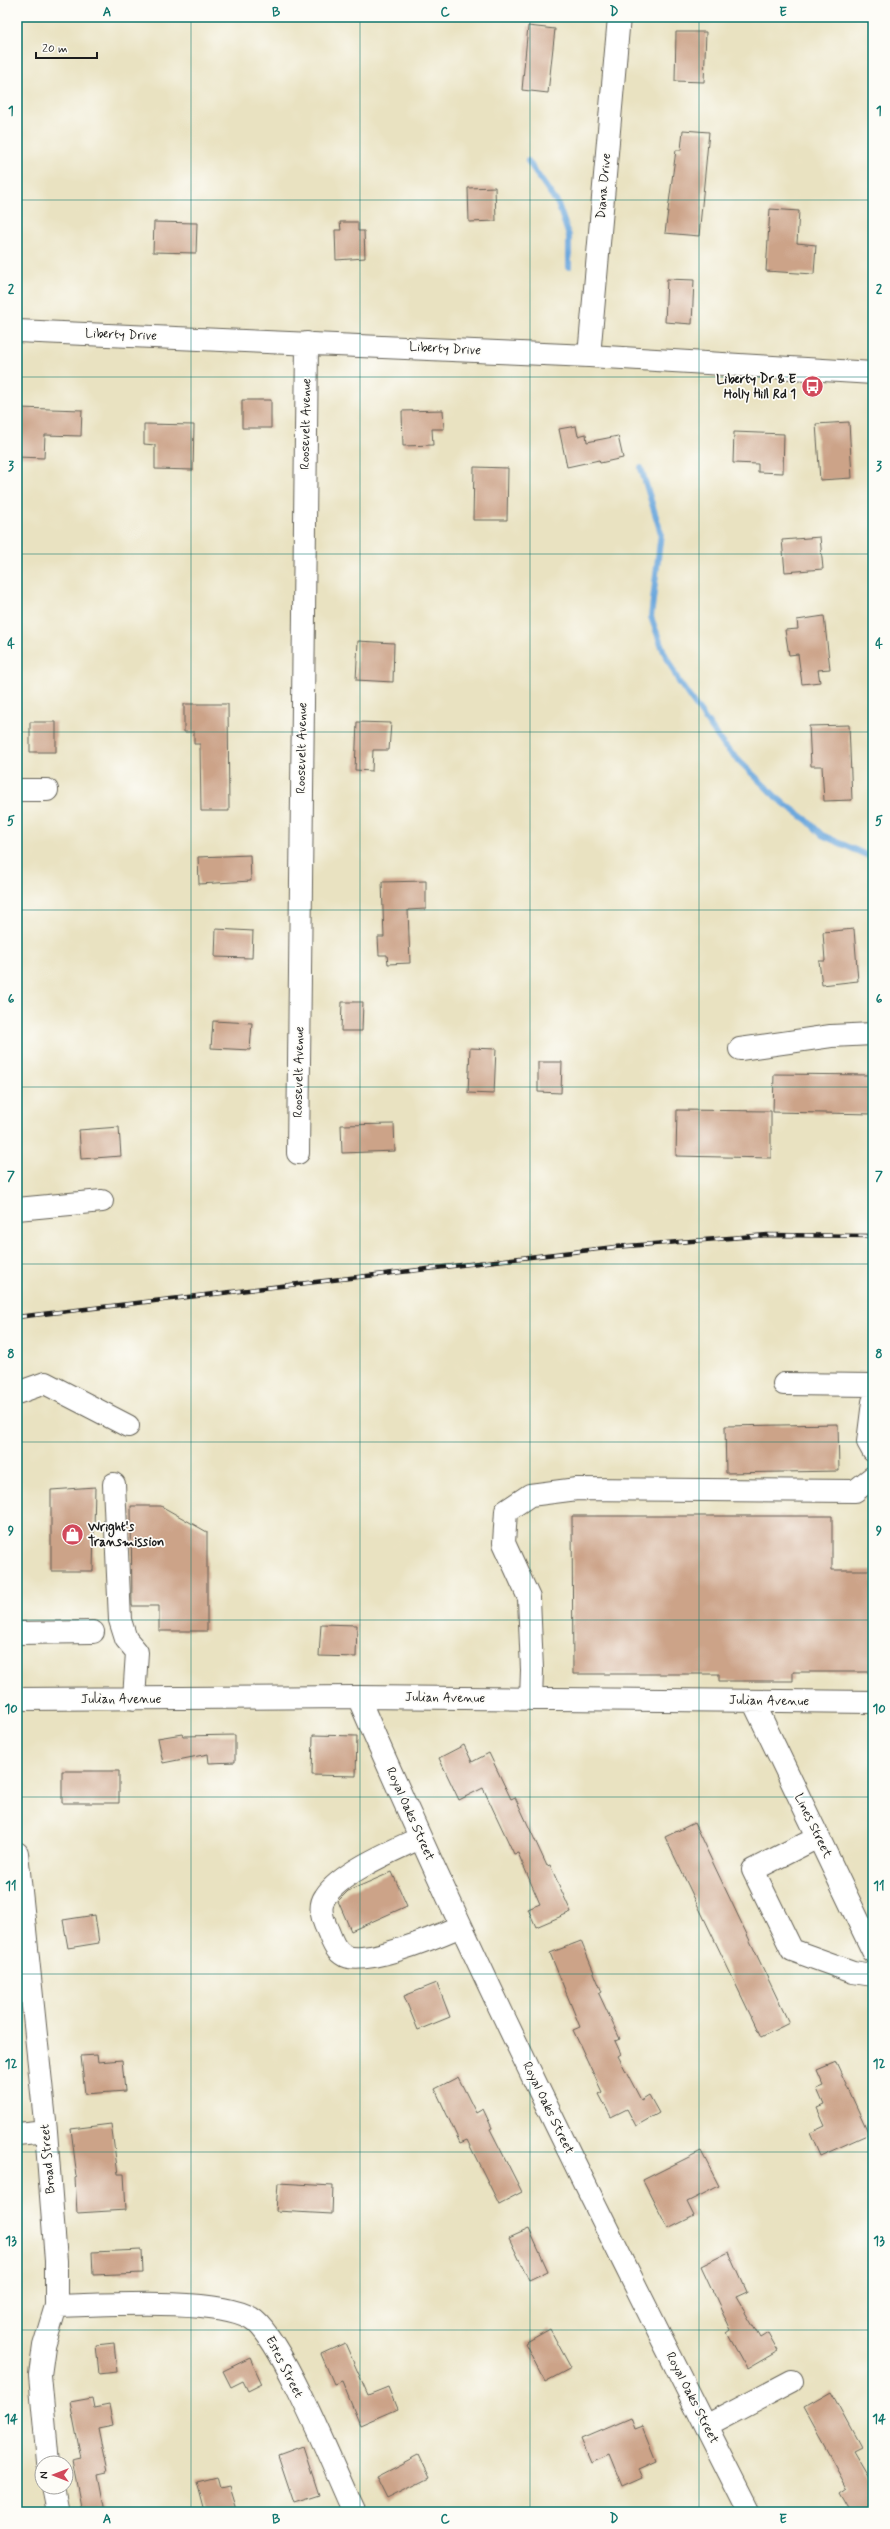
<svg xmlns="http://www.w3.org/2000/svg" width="890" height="2529" font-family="Mynerve,sans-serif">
  <rect width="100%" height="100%" fill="#fdfcf7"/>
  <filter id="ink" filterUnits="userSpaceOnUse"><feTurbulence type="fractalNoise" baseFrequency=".025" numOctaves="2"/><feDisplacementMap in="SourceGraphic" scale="8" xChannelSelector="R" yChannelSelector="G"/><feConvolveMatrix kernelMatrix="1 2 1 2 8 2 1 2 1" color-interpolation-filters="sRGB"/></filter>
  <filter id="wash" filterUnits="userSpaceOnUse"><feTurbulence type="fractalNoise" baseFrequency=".012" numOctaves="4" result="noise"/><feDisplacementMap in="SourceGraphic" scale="16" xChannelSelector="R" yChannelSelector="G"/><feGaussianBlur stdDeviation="0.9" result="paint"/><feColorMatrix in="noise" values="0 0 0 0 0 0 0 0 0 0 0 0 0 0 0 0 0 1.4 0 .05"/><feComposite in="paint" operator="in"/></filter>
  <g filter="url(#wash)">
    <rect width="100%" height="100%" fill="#e9e2c1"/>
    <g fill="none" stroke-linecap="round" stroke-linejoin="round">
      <path stroke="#6ca8dd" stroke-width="6" d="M528 161 558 204 569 236V267
        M641 468 661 533 651 617 664 652 679 682 725 747 777 798 807 820 822 835 873 858"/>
    </g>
    <g id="blocks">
      <path fill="#cca388" d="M528 26 555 29 548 93 522 90Z
        M676 32H706L704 82 675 81Z
        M683 130 709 132 699 236 665 233 676 150H681Z
        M495 187 496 221 469 222 468 188Z
        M770 209 799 211 797 243 816 245 814 274 766 271Z
        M154 222 197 223 196 253 153 252Z
        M340 222H358V231H364L365 258 336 260 335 230H341Z
        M667 279 694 280 692 324 665 322Z
        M242 400H271V428H242Z
        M19 408 82 410 81 436 45 435 44 458 17 457Z
        M443 410 444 429H432L433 445 403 446 402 411Z
        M849 422 852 478 820 480 816 424Z
        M144 424 194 425 193 470 155 469V445L144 444Z
        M576 426 578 436 586 434 587 442 618 436 623 458 600 463 599 460 567 467 559 429Z
        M734 432 784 434 783 473 758 472V464L733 463Z
        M474 467 508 468 507 520H473Z
        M820 537 823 569 785 572 782 540Z
        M824 616 830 669 818 670 820 682 802 684 798 654 789 655 785 630 798 629 797 620Z
        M358 641 394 643 393 682 356 680Z
        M184 704H228L229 811H201L200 744H194V732H184Z
        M30 722H56V752H30Z
        M357 722 391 723 389 750H373L372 771 355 770Z
        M849 725 852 800 824 801 822 766H811L809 726Z
        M250 855 251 881 199 884 198 857Z
        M426 881V909L408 910 410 963 388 964 387 955H379L378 937H384L382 882Z
        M216 929 253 931 252 958 215 957Z
        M854 929 858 981 822 985 819 961H825L823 932Z
        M342 1002H363L362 1031H341Z
        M213 1021 252 1023 250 1050 211 1048Z
        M470 1048 496 1049 494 1094 468 1093Z
        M538 1062H562L561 1093 538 1092Z
        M774 1074 873 1075V1114L773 1112Z
        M677 1110 771 1111V1158L676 1156Z
        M394 1124 395 1151 342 1153 341 1125Z
        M119 1127 121 1156 81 1159 79 1130Z
        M838 1424 839 1471 726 1473 725 1426Z
        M95 1487 93 1571H51V1490Z
        M131 1506H161L207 1532V1631H159V1606H132Z
        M572 1516H832V1570H873V1672H793V1681H719V1674H573Z
        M321 1624 357 1625 356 1657 319 1656Z
        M182 1734 183 1736 235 1735V1762L209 1763 208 1754 163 1763 158 1738Z
        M313 1735 357 1736 356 1776 312 1775Z
        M464 1745 472 1762 489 1753 511 1799 515 1797 547 1866 550 1865 571 1912 536 1927 528 1909 540 1904 518 1853 514 1854 483 1788 459 1800 439 1758Z
        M62 1771H119V1803H62Z
        M694 1823 789 2023 761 2037 665 1837Z
        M392 1872 407 1906 351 1931 338 1901 348 1891Z
        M95 1915 99 1943 68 1948 63 1920Z
        M581 1941 602 1992 599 1994 620 2039 615 2041 621 2054 618 2056 641 2100 649 2095 659 2113 636 2126 627 2109 611 2117 599 2094 602 2092 573 2030 580 2027 550 1953Z
        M437 1983 450 2017 418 2030 404 1996Z
        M97 2055 98 2062 122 2060 125 2091 85 2094 81 2056Z
        M836 2062 869 2134 820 2156 810 2133 825 2126 817 2108 824 2105 817 2089 824 2086 817 2070Z
        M458 2077 476 2113 483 2109 492 2128 490 2129 522 2192 499 2204 467 2140 460 2143 435 2089Z
        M111 2124 118 2174H124L126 2210 77 2213 75 2178 77 2177 71 2129Z
        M701 2151 719 2186 687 2202 694 2216 668 2229 643 2180Z
        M278 2183 333 2186 332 2214 276 2211Z
        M529 2229 548 2271 529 2280 509 2238Z
        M142 2250 143 2273 93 2275 92 2252Z
        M729 2252 747 2292 736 2297 760 2338 768 2333 778 2351 747 2369 727 2333 731 2330 701 2266Z
        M550 2329 571 2368 545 2382 525 2343Z
        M114 2343 117 2372 99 2374 96 2345Z
        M345 2343 368 2395 388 2387 397 2409 360 2425 342 2381 334 2384 321 2354Z
        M250 2358 262 2384 248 2391 243 2381 231 2387 223 2371Z
        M831 2392 861 2447 853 2451 873 2485V2512H851L840 2493 847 2488 803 2408Z
        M92 2398 94 2408 109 2405 113 2425 98 2428 107 2472 98 2474 105 2512H82L72 2460 81 2458 70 2402Z
        M630 2418 634 2429 642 2426 656 2461 638 2469 642 2478 622 2487 609 2455 591 2463 581 2439Z
        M303 2446 319 2495 294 2503 278 2455Z
        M418 2455 429 2478 387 2499 376 2477Z
        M217 2477 220 2488 229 2486 237 2512H205L197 2482Z"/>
    </g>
  </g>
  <g filter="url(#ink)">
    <use href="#blocks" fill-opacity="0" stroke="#646156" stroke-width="1"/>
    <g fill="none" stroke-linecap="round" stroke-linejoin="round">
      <defs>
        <path id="minor" d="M17 331 589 356 873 373
          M589 356 619 17
          M17 790H47
          M740 1049 831 1036 873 1034
          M298 1153 307 343
          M17 1209 102 1201
          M784 1384 873 1385
          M17 1393 45 1383 128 1426
          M873 1402 868 1442 873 1451
          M114 1484 120 1620 126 1639 137 1652 134 1699
          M17 1633 93 1632
          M358 1697C478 1974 613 2243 749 2512
          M17 1699 358 1697 873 1702
          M531 1699 532 1670 529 1598 504 1543 506 1511 530 1495 577 1489 855 1491 873 1477
          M753 1701 873 1951
          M818 1837 753 1870 792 1950 853 1972 873 1975
          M420 1838C394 1850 340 1873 325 1897 318 1907 323 1921 328 1931 332 1941 335 1951 345 1956 368 1966 438 1936 461 1926
          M17 1853 46 2131 56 2261V2306L44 2346 40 2375 48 2463
          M17 2134 46 2131
          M56 2306C100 2305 216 2297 251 2318 281 2335 336 2474 354 2512
          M706 2426 792 2381
          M53 2487 58 2512"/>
      </defs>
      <use href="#minor" stroke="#646156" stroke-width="24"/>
      <use href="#minor" stroke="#fff" stroke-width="22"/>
      <defs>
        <path id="rail" d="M17 1317 615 1247 768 1235 873 1236"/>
      </defs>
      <use href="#rail" stroke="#1c1c1c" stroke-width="4.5"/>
      <use href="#rail" stroke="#fdfcf7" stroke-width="3" stroke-dasharray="9" stroke-linecap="butt"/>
    </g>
  </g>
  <path fill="none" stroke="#0f766e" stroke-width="1" stroke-opacity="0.55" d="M191 17V2512M360 17V2512M530 17V2512M699 17V2512M17 200H873M17 377H873M17 554H873M17 732H873M17 910H873M17 1087H873M17 1264H873M17 1442H873M17 1620H873M17 1797H873M17 1974H873M17 2152H873M17 2330H873"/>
  <defs>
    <symbol id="bus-disc" viewBox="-11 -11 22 22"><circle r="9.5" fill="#d1495b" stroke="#fdfcf7"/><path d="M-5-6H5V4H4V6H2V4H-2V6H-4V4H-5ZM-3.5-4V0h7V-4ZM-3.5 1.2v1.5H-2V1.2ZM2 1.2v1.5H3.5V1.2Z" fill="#fff"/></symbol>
    <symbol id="shop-disc" viewBox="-11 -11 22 22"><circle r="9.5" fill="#d1495b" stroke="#fdfcf7"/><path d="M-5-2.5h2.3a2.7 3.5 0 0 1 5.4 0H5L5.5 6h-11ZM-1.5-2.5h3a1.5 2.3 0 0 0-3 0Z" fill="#fff"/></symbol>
  </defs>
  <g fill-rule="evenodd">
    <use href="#bus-disc" x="800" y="374" width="25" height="25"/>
    <use href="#shop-disc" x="60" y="1522" width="25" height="25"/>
  </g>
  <g text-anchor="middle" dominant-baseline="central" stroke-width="3.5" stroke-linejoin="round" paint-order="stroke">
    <g font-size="13" fill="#1c1c1c" stroke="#fdfcf7">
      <text transform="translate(604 186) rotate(-85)">Diana Drive</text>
      <text transform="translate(121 335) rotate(2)">Liberty Drive</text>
      <text transform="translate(445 349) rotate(3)">Liberty Drive</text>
      <text transform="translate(306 424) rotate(-89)">Roosevelt Avenue</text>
      <text transform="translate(302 748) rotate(-89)">Roosevelt Avenue</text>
      <text transform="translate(299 1072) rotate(-89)">Roosevelt Avenue</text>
      <text transform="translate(445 1698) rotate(1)">Julian Avenue</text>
      <text x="121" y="1699">Julian Avenue</text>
      <text transform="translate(769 1701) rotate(1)">Julian Avenue</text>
      <text transform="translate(410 1814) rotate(66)">Royal Oaks Street</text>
      <text transform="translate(813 1826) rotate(64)">Lines Street</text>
      <text transform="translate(548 2108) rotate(64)">Royal Oaks Street</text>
      <text transform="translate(48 2159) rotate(-95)">Broad Street</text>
      <text transform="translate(284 2367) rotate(63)">Estes Street</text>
      <text transform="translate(692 2398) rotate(63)">Royal Oaks Street</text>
    </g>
    <g font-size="13" font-weight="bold" fill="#1c1c1c" stroke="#fdfcf7" text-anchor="end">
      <text x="796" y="379">Liberty Dr &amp; E<tspan x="796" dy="15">Holly Hill Rd 1</tspan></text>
      <text x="88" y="1527" text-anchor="start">Wright's<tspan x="88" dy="15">Transmission</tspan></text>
    </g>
  </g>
  <rect width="890" height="2529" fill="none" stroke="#fdfcf7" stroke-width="44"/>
  <g transform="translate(54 2475) rotate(270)"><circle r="19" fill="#fdfcf7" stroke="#a3a29f"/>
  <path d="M0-3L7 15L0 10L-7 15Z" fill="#d1495b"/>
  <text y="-6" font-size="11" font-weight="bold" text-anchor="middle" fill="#1c1c1c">N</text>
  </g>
  <path d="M36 52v6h61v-6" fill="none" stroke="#1c1c1c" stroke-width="2"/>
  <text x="42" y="52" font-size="12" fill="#1c1c1c" stroke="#fdfcf7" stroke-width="3" paint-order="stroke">20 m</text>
  <rect x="22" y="22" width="846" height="2485" fill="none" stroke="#0f766e" stroke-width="1.5"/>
  <g font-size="13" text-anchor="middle" font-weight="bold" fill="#0f766e">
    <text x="107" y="16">A</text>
    <text x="276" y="16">B</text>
    <text x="445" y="16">C</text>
    <text x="614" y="16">D</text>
    <text x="783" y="16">E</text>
    <text x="11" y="115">1</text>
    <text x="879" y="115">1</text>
    <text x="11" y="293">2</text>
    <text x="879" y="293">2</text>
    <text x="11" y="470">3</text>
    <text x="879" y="470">3</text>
    <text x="11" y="648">4</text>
    <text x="879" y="648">4</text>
    <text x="11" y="825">5</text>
    <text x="879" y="825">5</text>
    <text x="11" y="1003">6</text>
    <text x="879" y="1003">6</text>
    <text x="11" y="1180">7</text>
    <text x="879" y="1180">7</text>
    <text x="11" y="1358">8</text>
    <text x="879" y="1358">8</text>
    <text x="11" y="1535">9</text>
    <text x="879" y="1535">9</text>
    <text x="11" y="1713">10</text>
    <text x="879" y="1713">10</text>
    <text x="11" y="1890">11</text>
    <text x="879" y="1890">11</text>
    <text x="11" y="2068">12</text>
    <text x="879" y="2068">12</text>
    <text x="11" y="2245">13</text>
    <text x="879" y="2245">13</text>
    <text x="11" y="2423">14</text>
    <text x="879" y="2423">14</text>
    <text x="107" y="2523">A</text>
    <text x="276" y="2523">B</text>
    <text x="445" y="2523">C</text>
    <text x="614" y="2523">D</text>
    <text x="783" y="2523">E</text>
  </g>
</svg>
